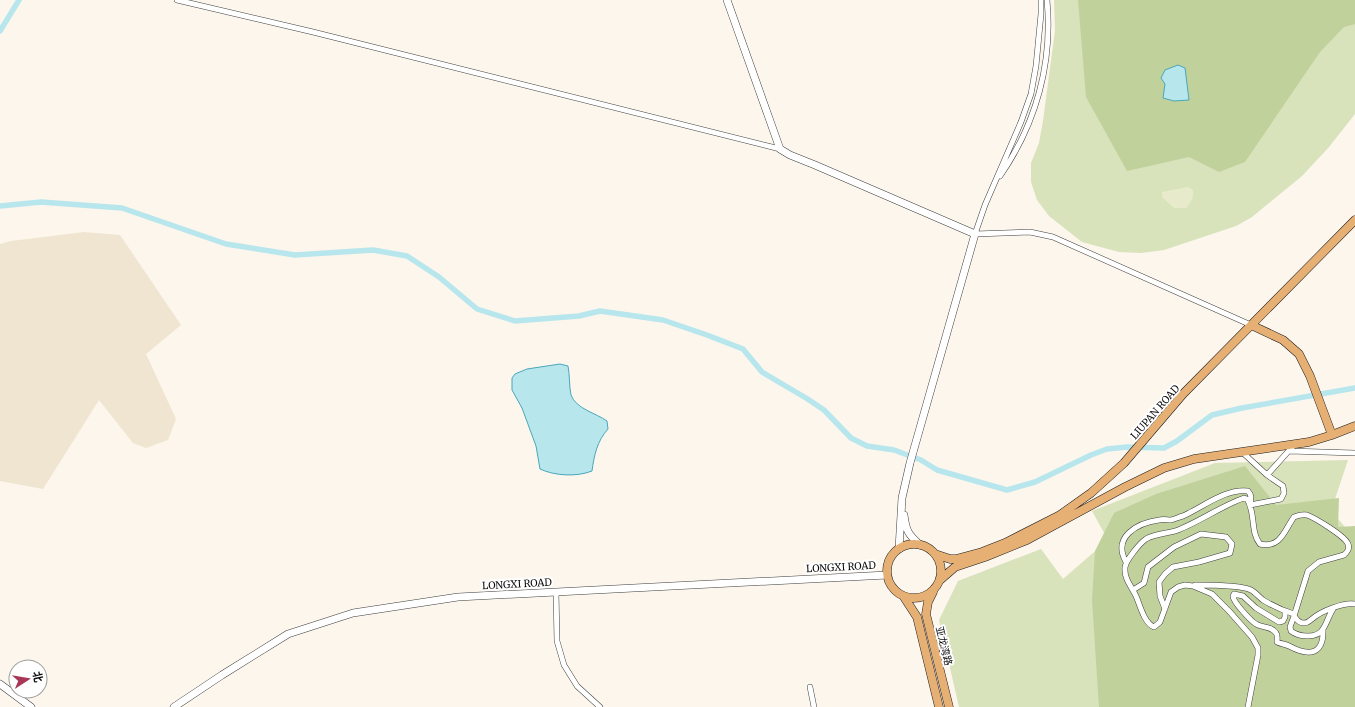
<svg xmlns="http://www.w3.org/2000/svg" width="1355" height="707" font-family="Merriweather,'Noto Sans SC',serif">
  <rect width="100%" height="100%" fill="#fcf6ed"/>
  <path fill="#efe5d0" d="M84 232 120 235 181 325 146 354 176 419 168 440 146 448 133 443 99 400 43 489 0 481V244L11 241Z"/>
  <path fill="#d8e2bb" d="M1054 0H1355V114L1329 147 1302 176 1252 217 1236 226 1164 250 1141 253 1119 252 1082 242 1049 216 1037 200 1031 182V163L1039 143 1043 121 1055 31Z
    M1348 460 1331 511 1352 535 1355 707H959L939 620 958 581 1041 549 1063 579 1108 540 1092 511 1215 463Z"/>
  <path fill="#c0d19c" d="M1078 0H1355V24L1344 27 1320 52 1245 162 1219 172 1189 157 1127 171 1086 97Z
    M1245 466 1276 505 1339 498 1338 527 1355 526V707H1099L1092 600 1095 551 1114 513 1156 494Z"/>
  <path fill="#e7ebcb" d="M1188 187 1193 190C1194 198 1191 202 1186 208H1174L1162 197V192Z"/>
  <path fill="#b8e6ed" stroke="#49a7ba" d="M1178 65 1185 68 1189 100 1174 101 1163 98 1165 84 1161 78 1165 70Z
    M560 364 568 366C570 376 569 386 571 395 576 409 596 413 607 421L608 429C597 441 594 456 592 471 577 477 555 476 540 469L536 446 522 408 512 390V378L515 374 527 369Z"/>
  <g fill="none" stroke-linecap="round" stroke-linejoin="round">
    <path stroke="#b8e6ed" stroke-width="5.5" d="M0 31 19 0
      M0 206 41 202 122 208 226 244 295 255 373 250 407 256 439 277 477 309 515 321 579 316 600 311 663 320 707 335 743 349 762 372 806 398 824 410 851 438 867 446 894 450 921 460 937 470 1007 490 1035 482 1091 455 1107 449 1127 447 1164 448 1177 441 1212 415 1242 408 1355 388"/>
    <defs>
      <path id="minor" d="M177 0 313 32 780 149
        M1041 0V14L1036 66 1031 94 1021 122 985 205 975 234 1030 232 1053 237 1251 325
        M1000 176C1036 124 1053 63 1047 0
        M1289 451 1355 453
        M1242 452 1267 475 1294 445
        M1250 505 1281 499 1284 493 1283 486 1267 475
        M1126 562C1112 537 1137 523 1159 520 1163 519 1167 520 1171 520 1175 519 1179 517 1183 516 1203 507 1226 488 1248 491 1252 495 1251 499 1250 504
        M1195 585C1207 585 1241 585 1251 590 1255 592 1259 597 1263 600 1273 606 1284 611 1294 614
        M1133 590 1144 583 1148 567 1174 547 1201 534 1226 537 1232 544 1230 553 1199 562 1173 567 1165 574 1159 582 1160 596 1165 609
        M556 592 557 641 564 665 577 686 600 707
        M1285 611V617L1283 621 1279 622 1256 608 1243 596 1234 594 1233 596C1233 602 1251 621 1256 624 1262 628 1272 626 1276 633 1278 635 1277 639 1277 642 1281 644 1285 644 1289 646 1308 656 1324 656 1323 629
        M1294 616 1290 627 1291 631C1299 637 1317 639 1323 629 1327 623 1329 615 1333 609
        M810 687 814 707
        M1248 707 1258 655V648L1252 637 1229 611 1212 594 1193 586 1185 585 1178 587 1171 592 1160 622 1154 627C1144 623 1140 605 1136 596 1132 587 1124 579 1125 568 1125 561 1140 543 1146 539 1156 533 1168 534 1178 530 1201 521 1221 506 1244 498L1247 499C1256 513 1250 532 1260 544 1281 549 1285 529 1294 517 1299 515 1302 514 1307 515 1315 518 1345 536 1348 544 1350 549 1347 552 1344 555L1319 562 1308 571 1294 616C1297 620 1299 623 1304 623 1308 623 1309 621 1312 619 1321 611 1344 602 1355 604"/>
      <path id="tertiary" d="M727 0 780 149 790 155 815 165 975 234 910 463 902 498 899 549
        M904 515C906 531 908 534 920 545
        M0 684 31 707
        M174 707 222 675 288 634 353 613 458 597 887 575"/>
      <path id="primary" d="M1251 325 1283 340 1299 354 1310 376 1332 435
        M887 571a27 27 0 1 1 54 0a27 27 0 1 1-54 0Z
        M935 554 950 559H956L982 552 1005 543 1060 515 1091 493 1124 463 1183 394 1355 220
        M940 580 955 567 985 557 1027 540 1125 487 1164 468 1194 459 1309 442 1332 435 1355 426
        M933 592 928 602 926 614 949 707
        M904 597 917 617 939 707"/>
    </defs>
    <use href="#minor" stroke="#3e3e3e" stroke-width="6"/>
    <use href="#tertiary" stroke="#3e3e3e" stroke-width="8"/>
    <use href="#primary" stroke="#1c1c1c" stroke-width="9"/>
    <use href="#minor" stroke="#fff" stroke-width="5"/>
    <use href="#tertiary" stroke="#fff" stroke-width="7"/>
    <use href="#primary" stroke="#e6af73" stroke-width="8"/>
  </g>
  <g text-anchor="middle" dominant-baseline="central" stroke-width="4" stroke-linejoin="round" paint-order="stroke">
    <g font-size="10" fill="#0b0b0b" stroke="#fff">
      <text transform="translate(1155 412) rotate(-49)">LIUPAN ROAD</text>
      <text transform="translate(841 567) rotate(-3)">LONGXI ROAD</text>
      <text transform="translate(517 584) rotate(-3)">LONGXI ROAD</text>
      <text transform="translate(944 646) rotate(76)">亚龙湾路</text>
    </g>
  </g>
  <g transform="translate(28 679) rotate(78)"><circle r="19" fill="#ffffff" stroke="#9d9d9d"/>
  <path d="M0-3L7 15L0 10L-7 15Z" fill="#a83757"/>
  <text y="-6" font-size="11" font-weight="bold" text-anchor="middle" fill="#0b0b0b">北</text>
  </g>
</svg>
